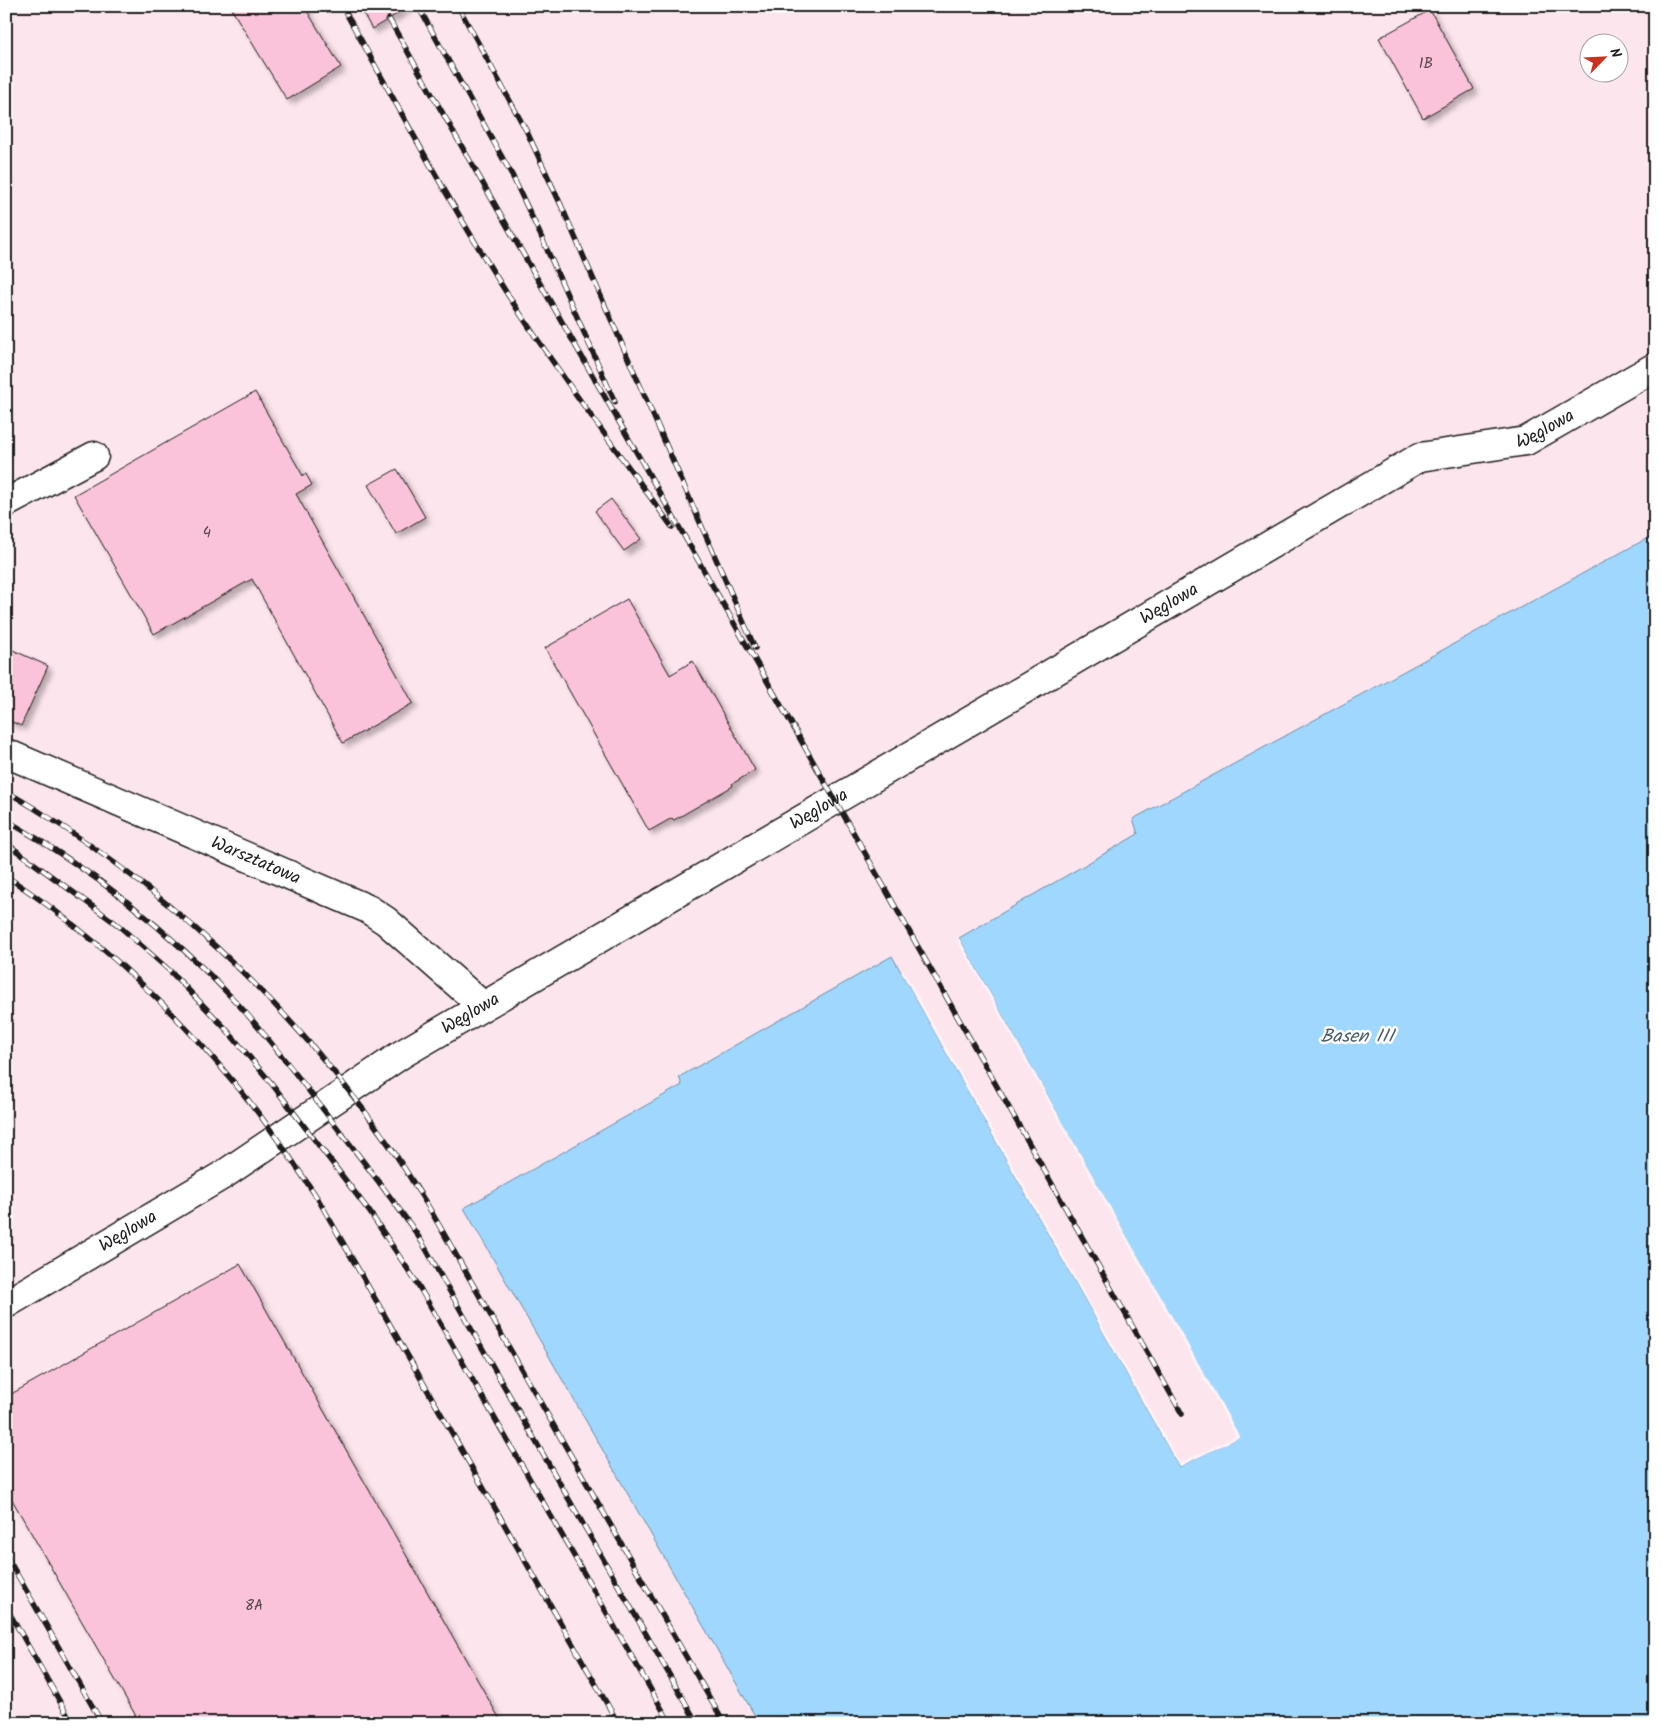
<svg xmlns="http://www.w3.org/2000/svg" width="1661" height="1729" font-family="Kalam,sans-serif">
  <defs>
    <filter id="shadow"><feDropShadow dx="4.5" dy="4.5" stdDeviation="2.5" flood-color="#0004"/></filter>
  </defs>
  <rect width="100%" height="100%" fill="#fef3f7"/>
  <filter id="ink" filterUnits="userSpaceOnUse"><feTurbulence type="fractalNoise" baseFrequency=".02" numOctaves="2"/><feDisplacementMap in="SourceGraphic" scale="10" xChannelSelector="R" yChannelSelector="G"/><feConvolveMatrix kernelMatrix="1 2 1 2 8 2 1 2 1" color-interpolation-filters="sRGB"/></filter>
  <g filter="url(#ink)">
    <path fill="#fde5ee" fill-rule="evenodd" d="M6 6H1655V534L1133 819 1138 834 959 938 1240 1437 1179 1467 892 956 679 1077 683 1085 464 1208 759 1723H6ZM1588 42H1618V72H1588Z"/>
    <path fill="#9fd7ff" stroke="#6b8ca4" d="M1655 534V1723H759L464 1208 682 1085 679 1077 892 956 1179 1467 1239 1437 959 938 1138 834 1133 819Z"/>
    <path fill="#fef3f7" d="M959 938 1240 1437 1179 1467 901 972 903 970 1180 1463 1236 1436 957 940Z"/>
    <path fill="#fbc3d9" stroke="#1c1c1c" filter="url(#shadow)" d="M237 6H304L341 67 287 100 232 10Z
      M359 6H410L372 29Z
      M1430 10 1474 89 1423 118 1379 38Z
      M255 392 303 476 306 474 312 485 296 494 413 703 343 743 252 579 154 634 74 495Z
      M397 469 425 517 396 534 368 485Z
      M611 499 641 539 624 551 595 511Z
      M627 599 670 675 693 661 755 770 732 784 733 786 674 820 672 818 649 831 545 648 568 635V633Z
      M6 647 48 666 21 726 6 719Z
      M240 1264 502 1723H140L6 1489V1397Z"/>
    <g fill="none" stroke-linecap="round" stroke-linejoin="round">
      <defs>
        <g id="minor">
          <path d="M6 503 94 456"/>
          <path id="s1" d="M6 753 368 909 386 921 483 1006"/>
          <path id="s2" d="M6 1304 223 1175 402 1054 1420 457 1526 441 1655 367"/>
        </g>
      </defs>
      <use href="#minor" stroke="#1c1c1c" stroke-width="31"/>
      <use href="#minor" stroke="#fff" stroke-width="28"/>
      <defs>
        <path id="rail" d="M342 6C396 102 447 200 506 292 558 373 616 449 672 527
          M418 6 512 175 540 234 615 402
          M458 6 527 132 561 205 755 648
          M389 19 835 800 1182 1414
          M6 791C157 880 289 1001 389 1145 403 1165 415 1186 428 1206L724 1723
          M6 820C91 869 170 931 237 1003 271 1040 301 1081 332 1121 360 1157 388 1193 414 1230 424 1244 432 1260 441 1276L697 1723
          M6 843 118 925 170 971 226 1029 272 1084 369 1211 417 1283 670 1723
          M6 876C92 933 170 1005 236 1085 266 1121 292 1160 318 1199L618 1723
          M6 1555 102 1723
          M6 1607 72 1723"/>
      </defs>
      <use href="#rail" stroke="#1c1c1c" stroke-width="5.5"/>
      <use href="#rail" stroke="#fff" stroke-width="4" stroke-dasharray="11" stroke-linecap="butt"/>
    </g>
  </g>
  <g text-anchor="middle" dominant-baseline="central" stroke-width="5" stroke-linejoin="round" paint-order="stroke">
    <g font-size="15" fill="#54464b">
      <text x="1426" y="64">1B</text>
      <text x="207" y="533">4</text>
      <text x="254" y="1606">8A</text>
    </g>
    <g font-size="18" fill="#1c1c1c" stroke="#fff">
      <text stroke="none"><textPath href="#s2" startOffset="1778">Węglowa</textPath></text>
      <text stroke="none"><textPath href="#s2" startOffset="1358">Węglowa</textPath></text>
      <text stroke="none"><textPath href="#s2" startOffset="952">Węglowa</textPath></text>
      <text stroke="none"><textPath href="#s1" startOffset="272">Warsztatowa</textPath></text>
      <text stroke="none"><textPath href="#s2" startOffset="548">Węglowa</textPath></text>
      <text stroke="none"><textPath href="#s2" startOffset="142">Węglowa</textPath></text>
    </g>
    <g font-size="19" font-style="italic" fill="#4a5d6b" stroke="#fff">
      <text x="1357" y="1037">Basen III</text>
    </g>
  </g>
  <rect width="1661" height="1729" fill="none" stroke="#fff" stroke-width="25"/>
  <rect x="12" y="12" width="1636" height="1704" fill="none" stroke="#1c1c1c" stroke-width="2" filter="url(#ink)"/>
  <g transform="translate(1604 58) rotate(66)"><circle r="24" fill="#ffffff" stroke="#a4a4a4"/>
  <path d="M0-4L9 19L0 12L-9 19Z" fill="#c8321e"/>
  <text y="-8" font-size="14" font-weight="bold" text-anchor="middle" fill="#1c1c1c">N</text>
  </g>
</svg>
